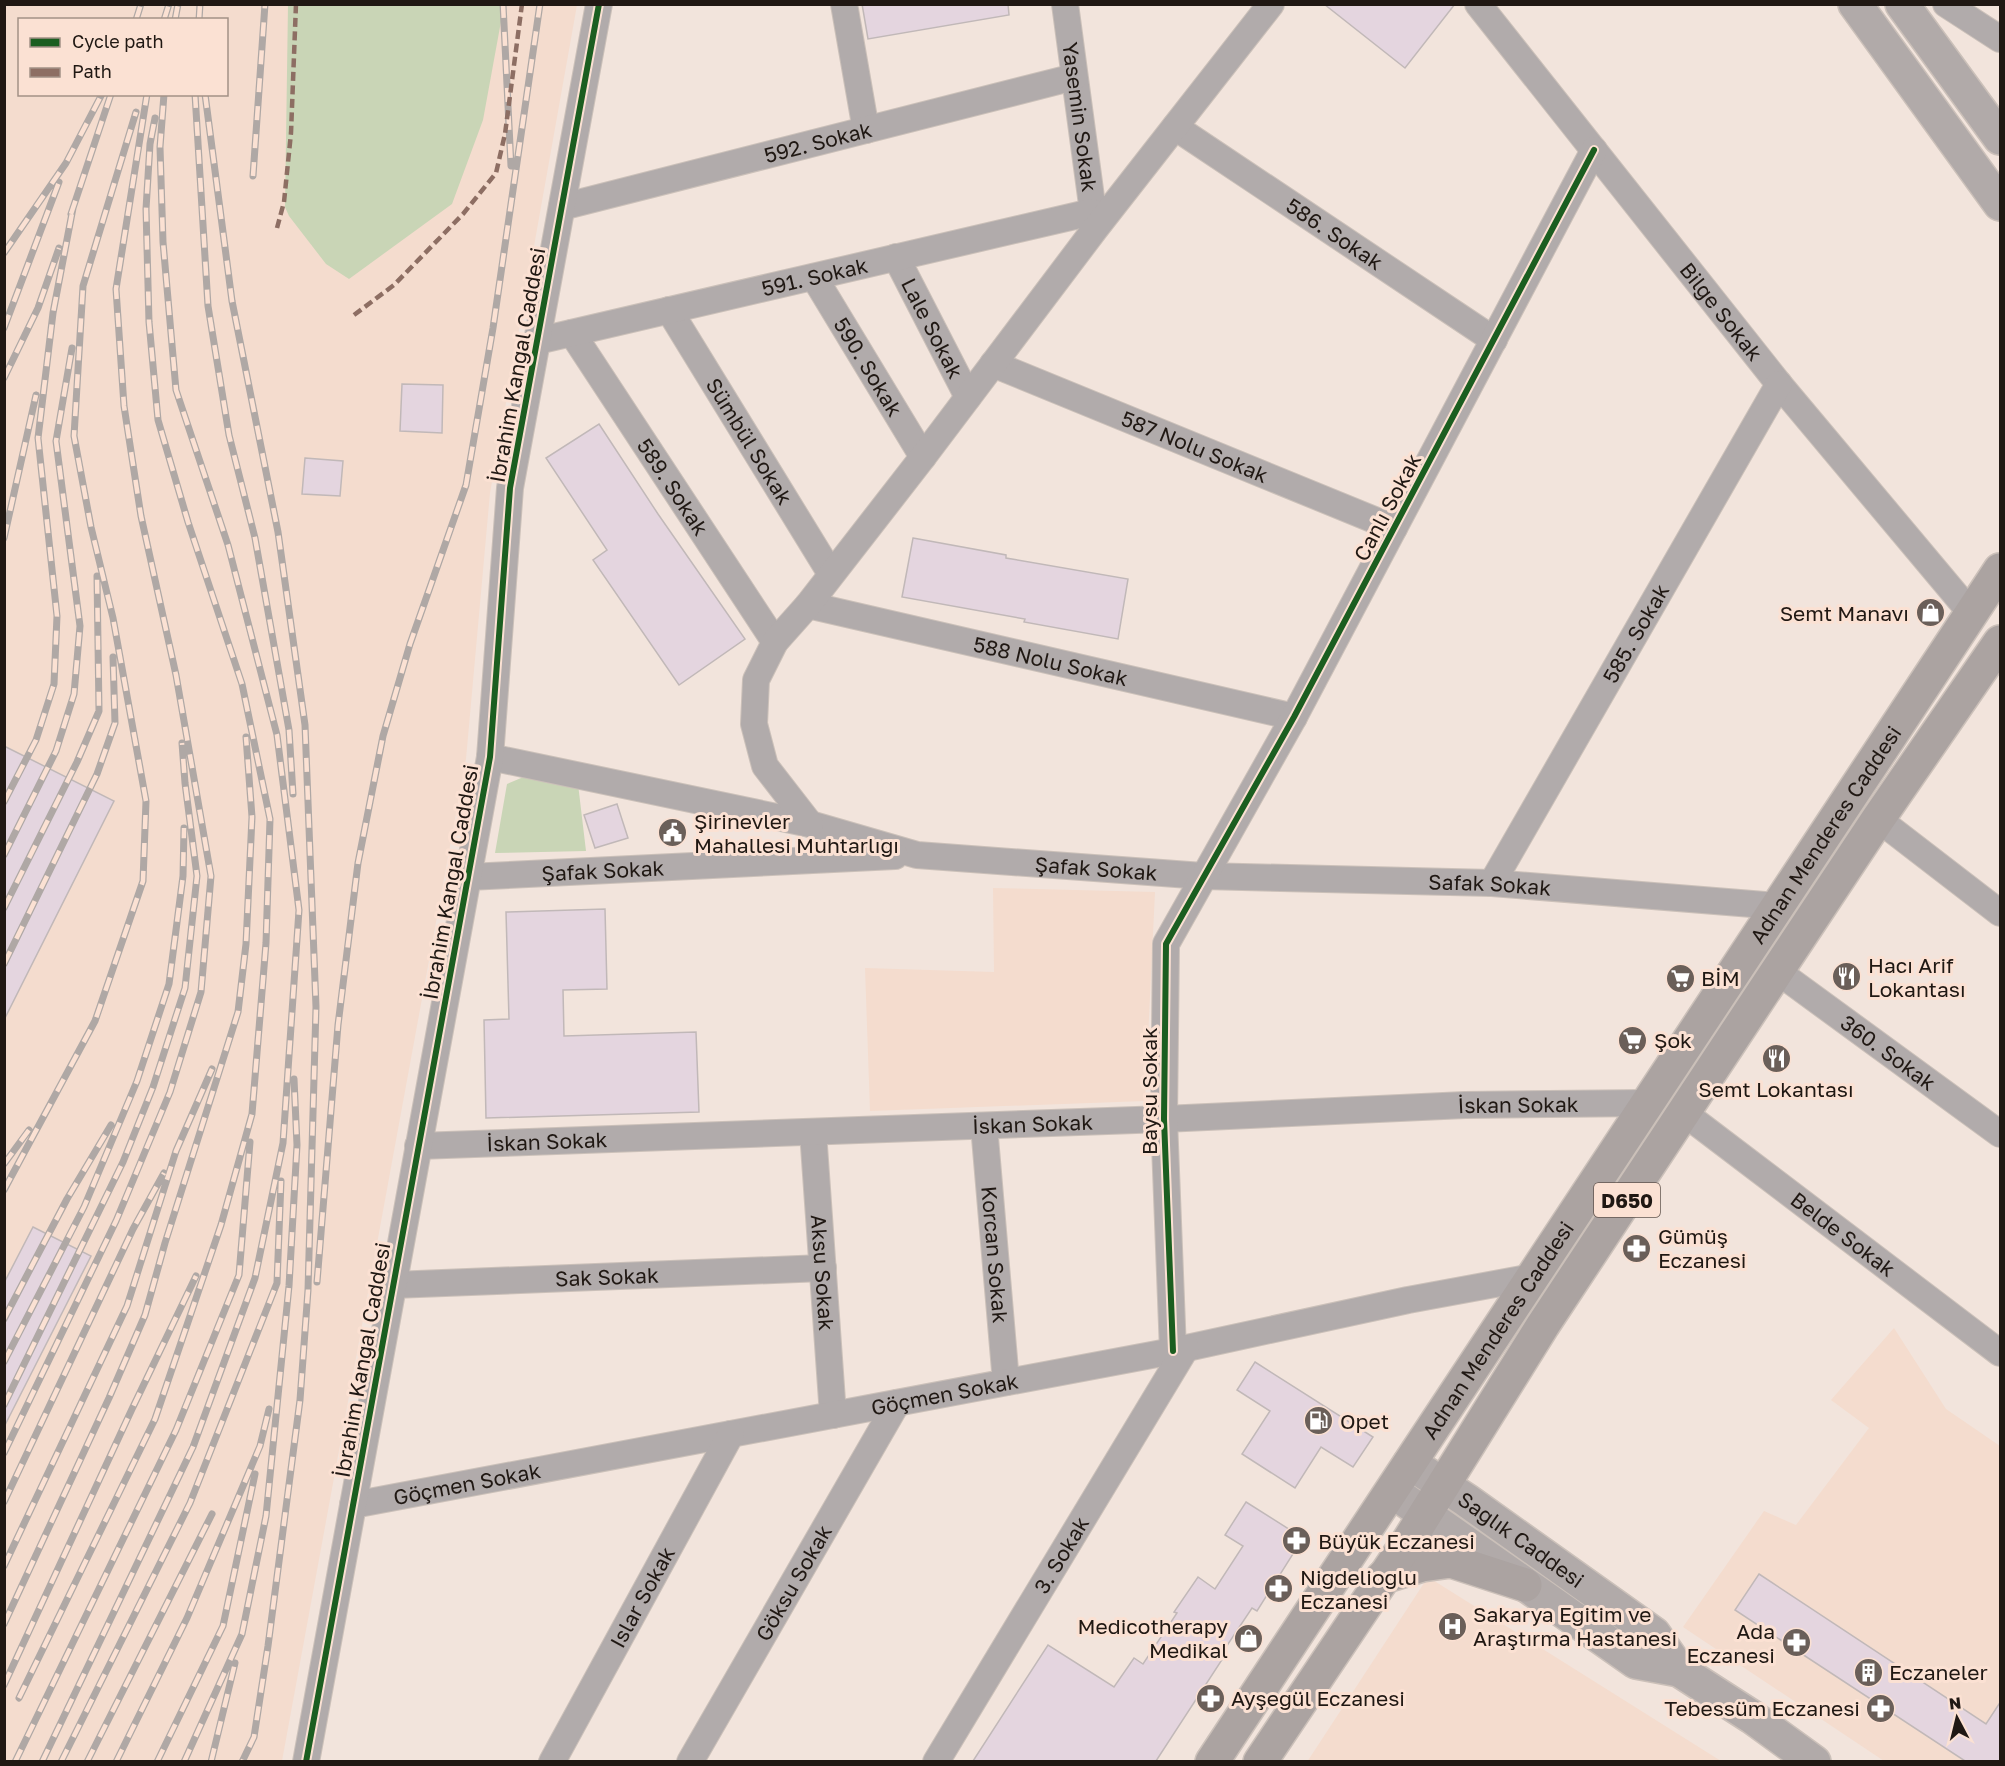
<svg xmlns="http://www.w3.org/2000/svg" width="2005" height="1766" font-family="'Golos Text',sans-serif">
  <rect width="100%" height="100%" fill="#f2e4dc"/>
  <path fill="#f4dcce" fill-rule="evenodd" d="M5 5H577L490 493 466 759 282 1761 5 1762ZM20 20H226V94H20Z
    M993 888 1155 892 1145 1101 870 1111 865 968 994 972Z
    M1894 1328 1946 1409 2000 1446V1761H1884L1683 1627 1764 1511 1796 1525 1869 1428 1831 1400Z
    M1428 1577 1721 1761 1307 1762Z"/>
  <path fill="#c9d5b6" d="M288 5H504L483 120 452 204 349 279 326 264 289 216 285 207Z
    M533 773 578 784 586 851 495 853 507 784Z"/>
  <path fill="#e4d5df" stroke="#c1b8b8" stroke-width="1.5" d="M862 4H1008L1009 15 868 39Z
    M1324 4H1455L1405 68Z
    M402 384 443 385 442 433 400 431Z
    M599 424 658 514 745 639 679 685 593 560 607 550 546 458Z
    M305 458 343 461 340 496 302 494Z
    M913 538 1006 555V558L1128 579 1118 639 1024 622 1025 619 902 597Z
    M4 746 114 801 4 1020Z
    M617 804 628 838 595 848 584 815Z
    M605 909 607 989 563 990 564 1036 696 1032 699 1112 486 1118 484 1020 509 1019 506 912Z
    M33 1227 91 1256 4 1427V1283Z
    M1255 1362 1373 1437 1353 1467 1321 1447 1295 1488 1242 1454 1270 1411 1237 1390Z
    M1246 1502 1303 1538 1257 1611 1252 1608 1224 1650 1227 1652 1156 1761H973L1048 1645 1114 1687 1134 1658 1143 1664 1177 1613 1174 1612 1198 1577 1215 1589 1243 1546 1225 1535Z
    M1759 1574 1986 1724 2001 1701V1761H1965L1735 1610Z"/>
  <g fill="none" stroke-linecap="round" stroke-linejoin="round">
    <defs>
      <g id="street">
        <path d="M844 4 866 130"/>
        <path id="s1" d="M1065 4 1095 227"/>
        <path id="s2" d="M1478 4 1779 384 1971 613"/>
        <path d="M1946 4 2000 39"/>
        <path id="s3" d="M1175 127 1494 340"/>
        <path id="s4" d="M562 207 1074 77"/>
        <path id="s5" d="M896 257 968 397"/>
        <path id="s6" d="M814 277 923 457"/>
        <path id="s7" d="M669 310 831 574"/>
        <path id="s8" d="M572 333 775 642"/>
        <path id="s9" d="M537 341 1092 212"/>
        <path id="s10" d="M993 364 1394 528"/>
        <path id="s11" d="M808 605 1294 717"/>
        <path id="s12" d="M490 757 810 824 917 855 1203 876 1492 883 1777 906"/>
        <path d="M1878 819 2000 913"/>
        <path d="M810 824 765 766 754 724 756 680 775 642 808 605 923 457 1095 229 1271 4"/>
        <path id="s13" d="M468 877 895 856"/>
        <path id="s14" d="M1492 883 1779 384"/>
        <path id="s15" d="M1777 971 2000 1134"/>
        <path id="s16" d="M1684 1113 2000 1353"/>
        <path id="s17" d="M984 1126 1006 1382"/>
        <path id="s18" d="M813 1132 833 1415"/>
        <path id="s19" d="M418 1146 1164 1119 1465 1105 1648 1103"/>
        <path id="s20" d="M393 1285 823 1268"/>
        <path d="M1173 1351 1164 1119 1166 944 1294 717 1594 150"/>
        <path id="s21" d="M353 1505 1173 1351 1408 1300 1533 1277"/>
        <path d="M306 1762 490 757 510 488 599 4"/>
        <path id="s22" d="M552 1762 731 1434"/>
        <path id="s23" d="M690 1762 897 1403"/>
        <path id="s24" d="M936 1762 1186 1348"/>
      </g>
      <g id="secondary">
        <path d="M1855 4 2000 204"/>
        <path d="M1902 4 2000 138"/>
        <path id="s25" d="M1410 1463 1466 1500 1654 1634 1679 1670"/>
        <path d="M1392 1491 1636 1662 1679 1670 1752 1717 1814 1762"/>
      </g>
      <g id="primary">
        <path d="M1383 1577 1422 1565 1451 1561 1525 1585"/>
        <path id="s26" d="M1212 1762 2000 570"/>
        <path d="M1260 1762 1409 1540 1543 1325 1777 971 1878 819 2000 642"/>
      </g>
    </defs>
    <use href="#street" stroke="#cbc0b9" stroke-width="28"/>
    <use href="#secondary" stroke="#cbc0b9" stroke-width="36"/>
    <use href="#primary" stroke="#cbc0b9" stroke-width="36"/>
    <use href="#street" stroke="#b1abab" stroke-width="26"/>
    <use href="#secondary" stroke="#b1aaa9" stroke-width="33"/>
    <use href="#primary" stroke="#aba3a1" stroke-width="33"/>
    <defs>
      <path id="rail" d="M503 4 511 166
        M136 20 141 4
        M164 20 169 4
        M175 20 178 4
        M199 20 200 4
        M195 94 208 306 229 435 255 538 289 730 293 794
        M205 94 232 301 278 532 305 725 316 1007 308 1290 300 1400 268 1646 254 1737 242 1762
        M253 176 265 4
        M71 214 111 94
        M4 253 66 163 102 94
        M4 328 59 182
        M4 378 38 308 59 248
        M4 538 36 395
        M4 802 36 740 54 684 57 616 38 438 53 313 73 208
        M4 855 56 751 74 694 80 626 56 441 72 348
        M4 908 77 762 99 711 97 576
        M4 964 97 774 115 723 113 657
        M4 1164 29 1130
        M4 1190 95 1021 143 881 146 801 113 618 91 527 74 436 83 286 136 112
        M317 1282 338 1025 358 863 383 736 410 644 466 485 493 328 540 4
        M4 1319 67 1199 111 1125
        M4 1362 84 1207 137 1081 169 984 183 876 184 828
        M4 1405 123 1162 153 1087 185 988 197 876 185 783 182 743
        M4 1453 116 1221 170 1092 201 992 211 876 176 675 141 516 124 406 116 289 147 94
        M4 1502 133 1229 164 1173
        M4 1566 127 1306 176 1151 212 1069
        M4 1624 109 1398 145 1315 165 1243 238 1012 246 944 252 817 246 737
        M4 1685 132 1409 196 1276
        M19 1698 155 1419 221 1225 252 1114 266 943 270 819 242 684 188 522 158 420 149 322 146 209 150 144 155 118
        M15 1762 176 1430 239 1275 250 1142
        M42 1762 193 1447 255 1278 283 1143 299 910 277 735 228 545 176 390 163 242 160 147 164 94
        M61 1762 190 1503 277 1283 281 1181
        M87 1762 212 1514
        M116 1762 187 1618 260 1446 269 1409
        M157 1762 223 1626 255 1474
        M184 1762 242 1634 266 1516 289 1286 297 1145 294 1079
        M211 1762 235 1663"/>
    </defs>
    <use href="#rail" stroke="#afa8a5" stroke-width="7"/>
    <use href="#rail" stroke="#fbe1d3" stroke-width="4.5" stroke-dasharray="14" stroke-linecap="butt"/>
    <path stroke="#8d6e63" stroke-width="4.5" stroke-dasharray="9 4.5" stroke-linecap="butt" d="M277 228 284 202 291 133 296 4
      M354 315 394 285 463 214 496 173 505 134 522 4"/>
    <defs>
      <path id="cycleway" d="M1173 1351 1164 1119 1166 944 1294 717 1594 150
        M306 1762 490 757 510 488 599 4"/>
    </defs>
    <use href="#cycleway" stroke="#fbe1d3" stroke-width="10"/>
    <use href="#cycleway" stroke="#1b5e20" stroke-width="6"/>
  </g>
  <defs>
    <symbol id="shop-disc" viewBox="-11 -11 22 22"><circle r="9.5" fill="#6a5f59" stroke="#fbe1d3"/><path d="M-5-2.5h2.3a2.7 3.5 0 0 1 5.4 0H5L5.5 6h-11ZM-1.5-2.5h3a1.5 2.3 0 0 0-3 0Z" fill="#fff"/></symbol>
    <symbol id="civic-disc" viewBox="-11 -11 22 22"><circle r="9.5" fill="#6a5f59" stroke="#fbe1d3"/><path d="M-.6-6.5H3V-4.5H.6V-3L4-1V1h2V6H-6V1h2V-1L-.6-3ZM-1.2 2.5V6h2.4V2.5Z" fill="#fff"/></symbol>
    <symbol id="restaurant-disc" viewBox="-11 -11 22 22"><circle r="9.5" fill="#6a5f59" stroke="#fbe1d3"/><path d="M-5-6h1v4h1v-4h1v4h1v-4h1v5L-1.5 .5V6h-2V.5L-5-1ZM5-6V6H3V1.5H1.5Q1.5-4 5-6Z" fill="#fff"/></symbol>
    <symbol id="supermarket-disc" viewBox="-11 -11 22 22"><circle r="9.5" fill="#6a5f59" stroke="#fbe1d3"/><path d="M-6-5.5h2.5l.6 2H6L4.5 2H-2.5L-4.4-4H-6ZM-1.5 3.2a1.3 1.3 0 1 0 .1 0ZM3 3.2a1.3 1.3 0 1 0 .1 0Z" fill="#fff"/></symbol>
    <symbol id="pharmacy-disc" viewBox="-11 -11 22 22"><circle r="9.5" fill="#6a5f59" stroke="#fbe1d3"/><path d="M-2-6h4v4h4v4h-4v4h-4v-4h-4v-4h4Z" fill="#fff"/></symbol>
    <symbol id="fuel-disc" viewBox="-11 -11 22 22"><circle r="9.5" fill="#6a5f59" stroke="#fbe1d3"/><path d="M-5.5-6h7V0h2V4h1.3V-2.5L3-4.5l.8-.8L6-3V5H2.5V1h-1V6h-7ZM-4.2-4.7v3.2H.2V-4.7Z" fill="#fff"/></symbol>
    <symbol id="hospital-disc" viewBox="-11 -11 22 22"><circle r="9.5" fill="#6a5f59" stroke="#fbe1d3"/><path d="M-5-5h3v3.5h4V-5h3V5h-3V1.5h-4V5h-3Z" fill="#fff"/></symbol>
    <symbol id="building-disc" viewBox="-11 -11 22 22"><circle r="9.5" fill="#6a5f59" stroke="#fbe1d3"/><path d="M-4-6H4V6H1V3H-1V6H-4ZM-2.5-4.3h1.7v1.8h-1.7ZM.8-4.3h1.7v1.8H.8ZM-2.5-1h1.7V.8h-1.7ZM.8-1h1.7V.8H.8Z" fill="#fff"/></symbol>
  </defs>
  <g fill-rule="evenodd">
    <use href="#shop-disc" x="1914" y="596" width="33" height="33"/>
    <use href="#civic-disc" x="656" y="816" width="33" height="33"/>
    <use href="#restaurant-disc" x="1830" y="960" width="33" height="33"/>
    <use href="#supermarket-disc" x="1664" y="962" width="33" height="33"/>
    <use href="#supermarket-disc" x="1616" y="1024" width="33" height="33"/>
    <use href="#restaurant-disc" x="1760" y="1042" width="33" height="33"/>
    <use href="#pharmacy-disc" x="1620" y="1232" width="33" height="33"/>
    <use href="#fuel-disc" x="1302" y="1404" width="33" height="33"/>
    <use href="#pharmacy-disc" x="1280" y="1524" width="33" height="33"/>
    <use href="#pharmacy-disc" x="1262" y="1572" width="33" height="33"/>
    <use href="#hospital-disc" x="1436" y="1610" width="33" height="33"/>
    <use href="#shop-disc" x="1232" y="1622" width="33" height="33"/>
    <use href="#pharmacy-disc" x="1780" y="1626" width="33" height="33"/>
    <use href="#building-disc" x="1852" y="1656" width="33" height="33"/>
    <use href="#pharmacy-disc" x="1194" y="1682" width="33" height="33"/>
    <use href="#pharmacy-disc" x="1864" y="1692" width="33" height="33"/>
  </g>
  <g text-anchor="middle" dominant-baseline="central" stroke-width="6" stroke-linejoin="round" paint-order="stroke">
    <rect fill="#fbe1d3" stroke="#62544d" stroke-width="1.5" x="1594" y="1183" width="66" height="34" rx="4.5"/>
    <g font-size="20" font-weight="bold" fill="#201813">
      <text x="1627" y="1200">D650</text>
    </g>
    <g font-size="21" fill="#201813" stroke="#fbe1d3">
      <text stroke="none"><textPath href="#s1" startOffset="114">Yasemin Sokak</textPath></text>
      <text stroke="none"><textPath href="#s4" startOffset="264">592. Sokak</textPath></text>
      <text stroke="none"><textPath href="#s3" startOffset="192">586. Sokak</textPath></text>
      <text stroke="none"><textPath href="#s9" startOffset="285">591. Sokak</textPath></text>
      <text stroke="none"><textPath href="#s2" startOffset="392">Bilge Sokak</textPath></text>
      <text stroke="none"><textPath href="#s5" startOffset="80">Lale Sokak</textPath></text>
      <text transform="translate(517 365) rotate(-80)">İbrahim Kangal Caddesi</text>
      <text stroke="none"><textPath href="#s6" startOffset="105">590. Sokak</textPath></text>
      <text stroke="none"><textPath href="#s7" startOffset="154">Sümbül Sokak</textPath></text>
      <text stroke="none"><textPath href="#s10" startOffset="218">587 Nolu Sokak</textPath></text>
      <text stroke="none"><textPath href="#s8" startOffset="184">589. Sokak</textPath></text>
      <text transform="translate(1387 507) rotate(-62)">Canlı Sokak</text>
      <text stroke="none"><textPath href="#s14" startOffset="288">585. Sokak</textPath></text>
      <text stroke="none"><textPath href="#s11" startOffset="249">588 Nolu Sokak</textPath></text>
      <text stroke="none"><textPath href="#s26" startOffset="1112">Adnan Menderes Caddesi</textPath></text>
      <text stroke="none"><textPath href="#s12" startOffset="618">Şafak Sokak</textPath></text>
      <text stroke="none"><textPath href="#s13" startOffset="135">Şafak Sokak</textPath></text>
      <text transform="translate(450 882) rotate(-80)">İbrahim Kangal Caddesi</text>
      <text stroke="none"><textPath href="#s12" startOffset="1012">Safak Sokak</textPath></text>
      <text stroke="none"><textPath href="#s15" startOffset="138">360. Sokak</textPath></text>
      <text transform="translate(1149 1091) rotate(-90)">Baysu Sokak</text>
      <text stroke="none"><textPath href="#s19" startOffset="1101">İskan Sokak</textPath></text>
      <text stroke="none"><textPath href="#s19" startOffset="615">İskan Sokak</textPath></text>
      <text stroke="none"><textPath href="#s19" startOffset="129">İskan Sokak</textPath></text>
      <text stroke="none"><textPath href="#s16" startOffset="200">Belde Sokak</textPath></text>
      <text stroke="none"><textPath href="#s17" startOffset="129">Korcan Sokak</textPath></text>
      <text stroke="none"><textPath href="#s18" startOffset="141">Aksu Sokak</textPath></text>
      <text stroke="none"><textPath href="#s20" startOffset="214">Sak Sokak</textPath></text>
      <text stroke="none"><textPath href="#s26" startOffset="518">Adnan Menderes Caddesi</textPath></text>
      <text transform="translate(362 1360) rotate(-80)">İbrahim Kangal Caddesi</text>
      <text stroke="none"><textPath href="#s21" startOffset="602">Göçmen Sokak</textPath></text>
      <text stroke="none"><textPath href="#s21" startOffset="116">Göçmen Sokak</textPath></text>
      <text stroke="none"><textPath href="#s25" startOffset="135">Sağlık Caddesi</textPath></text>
      <text stroke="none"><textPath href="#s24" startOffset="242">3. Sokak</textPath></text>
      <text stroke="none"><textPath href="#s23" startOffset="207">Göksu Sokak</textPath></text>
      <text stroke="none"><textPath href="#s22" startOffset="188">Islar Sokak</textPath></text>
    </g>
    <g font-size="21" fill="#201813" stroke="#fbe1d3" text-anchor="start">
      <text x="1909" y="613" text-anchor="end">Semt Manavı</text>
      <text x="694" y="821">Şirinevler<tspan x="694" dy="24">Mahallesi Muhtarlığı</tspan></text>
      <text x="1868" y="965">Hacı Arif<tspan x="1868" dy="24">Lokantası</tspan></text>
      <text x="1701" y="978">BİM</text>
      <text x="1654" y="1040">Şok</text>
      <text x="1776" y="1089" text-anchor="middle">Semt Lokantası</text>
      <text x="1658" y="1236">Gümüş<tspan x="1658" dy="24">Eczanesi</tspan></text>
      <text x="1340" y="1421">Opet</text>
      <text x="1318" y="1541">Büyük Eczanesi</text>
      <text x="1300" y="1577">Niğdelioğlu<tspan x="1300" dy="24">Eczanesi</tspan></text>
      <text x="1473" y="1614">Sakarya Eğitim ve<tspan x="1473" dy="24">Araştırma Hastanesi</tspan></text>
      <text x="1228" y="1626" text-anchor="end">Medicotherapy<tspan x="1228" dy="24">Medikal</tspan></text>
      <text x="1775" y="1631" text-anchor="end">Ada<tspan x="1775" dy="24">Eczanesi</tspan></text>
      <text x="1889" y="1672">Eczaneler</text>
      <text x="1231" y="1698">Ayşegül Eczanesi</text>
      <text x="1860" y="1708" text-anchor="end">Tebessüm Eczanesi</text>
    </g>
  </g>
  <rect width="2005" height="1766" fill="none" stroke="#201813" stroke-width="12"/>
  <rect x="18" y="18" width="210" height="78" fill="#fbe1d3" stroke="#a39186" stroke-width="1.5"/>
  <rect x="30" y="38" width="30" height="9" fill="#1b5e20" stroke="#a39186" stroke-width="1.5"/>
  <text x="72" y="48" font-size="18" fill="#201813">Cycle path</text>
  <rect x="30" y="68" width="30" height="9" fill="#8d6e63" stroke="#a39186" stroke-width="1.5"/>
  <text x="72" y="78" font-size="18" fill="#201813">Path</text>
  <g transform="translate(1957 1718) rotate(353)" stroke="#fbe1d3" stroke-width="4.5" paint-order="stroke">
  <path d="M0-4.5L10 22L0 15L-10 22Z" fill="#201813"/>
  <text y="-9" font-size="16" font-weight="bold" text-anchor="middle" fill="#201813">N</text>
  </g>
</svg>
